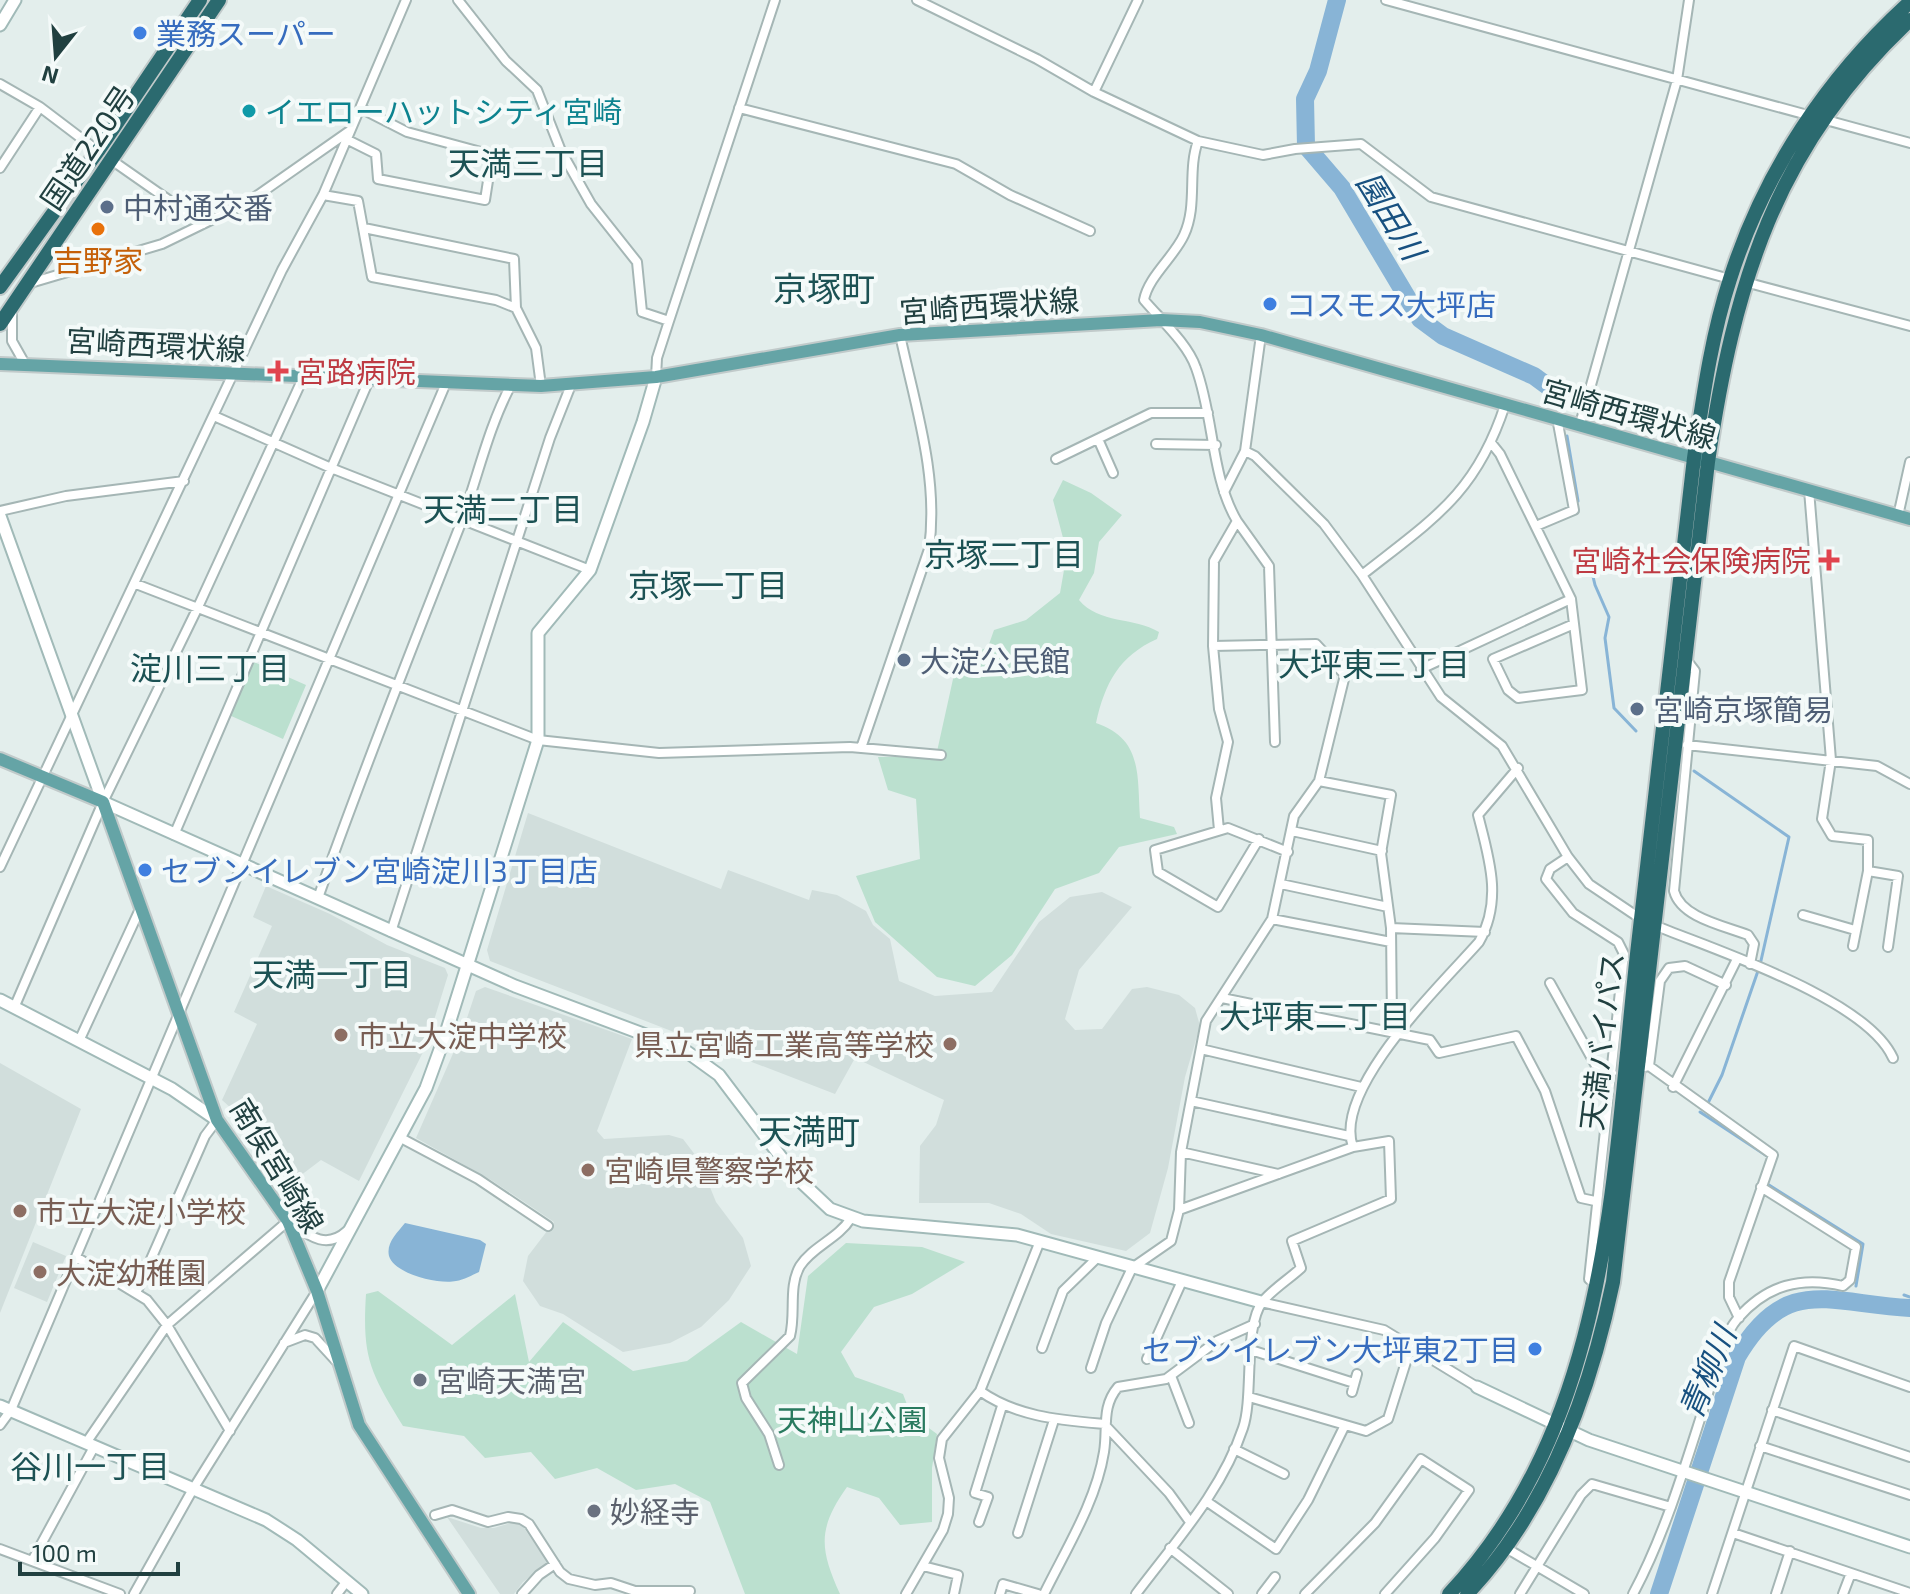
<svg xmlns="http://www.w3.org/2000/svg" width="1910" height="1594" font-family="'Exo 2','Noto Sans JP',sans-serif">
  <rect width="100%" height="100%" fill="#e3eeec"/>
  <path fill="#d1dedc" d="M528 813 721 889 728 870 809 900 812 890 837 895 866 911 873 925 890 939 899 981 935 996 992 992 1039 922 1070 897 1102 892 1132 907 1079 970 1065 1019 1075 1030 1102 1029 1132 989 1147 987 1179 995 1195 1008 1200 1026 1185 1077 1168 1168 1150 1233 1126 1251 1051 1234 1021 1214 989 1203H919L920 1146 936 1125 944 1100 855 1058 835 1094 490 961 487 950Z
    M266 886 330 914 387 945 445 968 448 975 426 1046 359 1181 321 1160 292 1182 243 1119 222 1100 257 1024 234 1012 272 926 253 917Z
    M485 987 632 1039 597 1131 604 1139 669 1135 683 1139 699 1160 716 1202 743 1238 751 1266 729 1300 701 1327 670 1343 623 1352 563 1314 540 1306 523 1281 528 1256 554 1222 491 1180 416 1138 462 1033 476 991Z
    M0 1063 81 1109 0 1313Z
    M33 1242 66 1256 47 1302 14 1288Z
    M447 1517 481 1528H494L514 1522 522 1525 548 1563 523 1582 514 1594H500Z"/>
  <path fill="#bbe0cf" d="M1063 480 1091 493 1122 515 1099 542 1094 573 1079 600C1099 624 1134 617 1159 632L1157 639C1119 656 1105 683 1096 723 1143 739 1137 775 1140 818L1174 827 1177 834 1119 847 1099 873 1055 889 1012 955 975 986 937 977 875 922 856 876 920 859 916 799 888 790 878 757 936 756 957 661 988 647 994 630 1026 620 1060 593 1067 553 1053 500Z
    M252 661 306 685 283 739 229 715Z
    M846 1243 922 1247 965 1262 912 1294 874 1307 841 1352 855 1377 903 1394 911 1415 937 1434 932 1468V1522L900 1525 879 1498 847 1487C818 1528 819 1548 840 1594H745L710 1502 675 1484 636 1490 597 1468 555 1479 531 1452 485 1458 464 1436 403 1426C370 1372 362 1358 366 1294L378 1291 452 1345 515 1294 529 1362 563 1322 633 1371 687 1361 741 1322 797 1354 808 1276Z"/>
  <path fill="#88b4d6" d="M405 1223 480 1240 486 1244 479 1272C472 1275 464 1280 456 1281 440 1285 394 1274 389 1256 386 1243 397 1233 405 1223Z"/>
  <g fill="none" stroke-linecap="round" stroke-linejoin="round">
    <path stroke="#88b4d6" stroke-width="3" d="M1553 390 1568 406
      M1567 436 1578 501
      M1587 551 1595 585 1609 617 1605 638 1614 708 1636 731
      M1694 771 1789 837 1760 965 1722 1075 1707 1105
      M1700 1112 1767 1156
      M1769 1185 1863 1244 1856 1286
      M1904 1295 1910 1297"/>
    <path stroke="#88b4d6" stroke-width="18" d="M1337 0 1318 71 1305 99 1306 146 1342 188 1420 319 1443 336 1534 376 1553 390
      M1659 1594 1737 1357C1786 1273 1830 1304 1910 1308"/>
    <defs>
      <path id="street" d="M458 0 506 61 537 90 561 151 591 204 637 262 642 312 669 321
        M917 0 1037 59 1094 92 1198 141 1263 155 1295 149 1361 144 1431 197 1730 279
        M1386 0 1910 143
        M0 84 40 107 98 151
        M1094 92 1138 0
        M739 108 956 164 1010 195 1090 231
        M346 139 376 154 378 179 485 200 492 155 407 132 360 108
        M1198 141C1187 171 1198 205 1184 235 1174 257 1148 277 1144 300 1160 319 1188 344 1196 368 1214 417 1211 477 1237 521L1214 561 1213 646 1219 709 1228 742 1216 798 1219 830
        M110 159 203 224
        M0 168 40 107
        M323 195 358 201 372 277 496 300 516 308
        M364 228 514 259 516 308 536 348 541 386
        M1745 282 1910 326
        M27 284 162 244 248 202 348 132
        M12 313V341L25 364
        M656 377 657 358 669 321 775 0
        M214 416 331 468 590 570
        M1580 424 1677 80 1689 0
        M1098 439 1113 473
        M1156 444 1216 445
        M1245 451 1255 456 1324 524 1362 575 1441 697 1502 746 1568 857 1589 884 1641 919
        M1056 459 1151 413H1208
        M1809 490 1831 760 1822 819 1832 836 1868 840V871L1853 946
        M1224 492 1245 451 1261 335
        M0 511 66 496 184 481
        M1898 516 1910 462
        M1237 521 1269 566 1275 742
        M1536 526 1574 510 1557 418
        M1362 575C1433 519 1476 494 1505 405
        M136 584 538 740 659 753 850 747 941 755
        M1571 599 1582 690 1518 698 1508 690 1493 659 1574 624
        M1685 658 1695 671 1674 891C1681 918 1725 926 1748 935L1754 944 1750 964
        M1421 669 1571 599 1500 454 1492 444
        M1687 745 1877 766 1910 784
        M861 748 929 549C939 477 915 405 900 335
        M1319 781 1391 795 1381 853 1391 928 1392 1020 1396 1036
        M1292 831 1382 851
        M174 835 369 380
        M1259 839 1218 907 1158 872 1155 850 1228 828 1288 852
        M1568 857 1550 869 1546 879 1573 913 1618 942 1624 954 1589 1279 1598 1286
        M0 867 282 270 323 195 406 0
        M1868 871 1898 876 1888 947
        M1281 884 1388 907
        M318 898C362 773 411 651 459 528 477 481 487 430 511 385
        M1803 915 1855 930
        M1272 919 1391 942
        M1654 925C1714 950 1866 998 1893 1058
        M1391 928 1485 932
        M391 932 550 438 571 385
        M1550 983 1595 1064 1612 1073
        M1222 998 1430 1040 1439 1053 1516 1036 1545 1091 1581 1198 1595 1201
        M14 1008 103 802 198 607 303 378
        M79 1041 140 909
        M1201 1049 1361 1087
        M1649 1066 1660 981 1669 968 1685 966 1726 985
        M1639 1068 1649 1066 1773 1155 1729 1282V1297L1739 1318
        M1673 1087 1737 959
        M1191 1101 1349 1136
        M399 1137 478 1179 548 1226
        M1181 1152 1278 1174
        M1179 1210 1353 1147C1332 1089 1443 983 1479 942 1503 900 1489 858 1478 815L1518 768
        M76 1257 147 1300 167 1325 230 1431
        M137 1291 205 1136 217 1120
        M1261 1302 1384 1330 1477 1387
        M284 1343 305 1335 315 1338 337 1362
        M1042 1348 1063 1291 1097 1258
        M1251 1350 1354 1383
        M1147 1359 1182 1281
        M1091 1368 1106 1323 1132 1268 1171 1241 1179 1210 1181 1152 1206 1021 1272 919 1294 816 1319 781 1345 675 1316 644 1213 646
        M1171 1376 1189 1423
        M980 1391C1017 1417 1060 1420 1104 1424L1169 1493 1190 1522
        M1352 1392 1357 1374
        M1249 1397 1366 1431 1388 1419 1411 1346
        M1772 1410 1910 1457
        M0 1425 11 1410 446 383
        M86 1443 167 1325 288 1221C307 1234 325 1251 347 1231
        M1760 1446 1910 1495
        M1234 1449 1284 1474
        M779 1465 769 1434 746 1398 742 1383 790 1336C796 1313 788 1287 800 1266 813 1246 838 1239 851 1218
        M1206 1501 1276 1549 1308 1500 1345 1425
        M435 1515 452 1510 488 1522 508 1517 521 1519 529 1524 560 1572 569 1579 595 1585 611 1583 635 1591H690
        M979 1522 988 1497 975 1493 1002 1406
        M1018 1533 1054 1420
        M1733 1533 1910 1593
        M1170 1548 1228 1594
        M1506 1548 1584 1594
        M0 1549 120 1594
        M32 1561 94 1447
        M923 1566 958 1575 954 1594
        M134 1594 193 1489 317 1291
        M337 1594 347 1581
        M522 1594 539 1575 555 1564
        M906 1594 943 1530 948 1514 949 1498 939 1458 942 1439 980 1391 1040 1241
        M1000 1594 1003 1584 1038 1594
        M1044 1594C1066 1549 1096 1502 1104 1452 1108 1428 1101 1407 1118 1387L1166 1379 1217 1341 1255 1324
        M1136 1594C1175 1542 1222 1491 1243 1428 1254 1396 1243 1326 1263 1301 1273 1289 1289 1279 1301 1268L1292 1241 1391 1199 1389 1141 1353 1147
        M1262 1594 1275 1577
        M1305 1594 1375 1523 1421 1459 1469 1490 1435 1538 1385 1594
        M1520 1594 1581 1495 1592 1484 1671 1507
        M1633 1594C1664 1536 1683 1472 1703 1410 1713 1381 1718 1342 1738 1318 1767 1285 1801 1276 1843 1286L1850 1280 1856 1247 1761 1187
        M1712 1594 1794 1346 1910 1387
        M1776 1594 1790 1551
        M1843 1594 1851 1573"/>
      <path id="secondary" d="M0 25 15 0
        M0 516 103 802 515 986 683 1049 719 1075 796 1177 830 1209 863 1221 1017 1235 1261 1302
        M0 1000 172 1089 217 1120
        M317 1291 426 1088 446 1033 538 740V633L590 570 643 422 656 377
        M1477 1387 1589 1440 1910 1547
        M0 1406 266 1520 297 1540 362 1594"/>
      <path id="primary" d="M0 364 541 386 656 377 900 335 1161 320 1200 322 1261 335 1910 519
        M0 759 103 802 217 1120 288 1221 317 1291 359 1425 469 1594"/>
      <path id="highway" d="M0 287 98 151 200 0
        M0 324 219 0
        M1449 1594C1614 1418 1612 1170 1638 945 1657 783 1675 620 1694 458 1703 398 1711 337 1730 279 1764 172 1827 77 1910 2
        M1467 1594C1547 1510 1590 1393 1613 1282L1708 462C1734 285 1775 146 1910 20"/>
    </defs>
    <use href="#street" stroke="#a5b6b5" stroke-width="12"/>
    <use href="#secondary" stroke="#a1bab8" stroke-width="15"/>
    <use href="#primary" stroke="#c1caca" stroke-width="16"/>
    <use href="#highway" stroke="#c1caca" stroke-width="18"/>
    <use href="#street" stroke="#fff" stroke-width="8"/>
    <use href="#secondary" stroke="#fff" stroke-width="11"/>
    <use href="#primary" stroke="#65a4a6" stroke-width="12"/>
    <use href="#highway" stroke="#2b6a6f" stroke-width="14"/>
  </g>
  <g fill="#3f7fe0" stroke="#f4faf9" stroke-width="3">
    <circle cx="140" cy="33" r="8"/>
    <circle cx="1270" cy="304" r="8"/>
    <circle cx="145" cy="870" r="8"/>
    <circle cx="1535" cy="1349" r="8"/>
  </g>
  <circle fill="#0f9aa8" stroke="#f4faf9" stroke-width="3" cx="249" cy="111" r="8"/>
  <g fill="#5c6f8a" stroke="#f4faf9" stroke-width="3">
    <circle cx="107" cy="207" r="8"/>
    <circle cx="904" cy="660" r="8"/>
    <circle cx="1637" cy="709" r="8"/>
  </g>
  <circle fill="#e8710a" stroke="#f4faf9" stroke-width="3" cx="98" cy="229" r="8"/>
  <g fill="#e0444e" stroke="#f4faf9" stroke-width="3">
    <path d="M274 359h8v8h8v8h-8v8h-8v-8h-8v-8h8z"/>
    <path d="M1825 548h8v8h8v8h-8v8h-8v-8h-8v-8h8z"/>
  </g>
  <g fill="#8d6e63" stroke="#f4faf9" stroke-width="3">
    <circle cx="341" cy="1035" r="8"/>
    <circle cx="950" cy="1044" r="8"/>
    <circle cx="588" cy="1170" r="8"/>
    <circle cx="20" cy="1211" r="8"/>
    <circle cx="40" cy="1272" r="8"/>
  </g>
  <g fill="#6b7280" stroke="#f4faf9" stroke-width="3">
    <circle cx="420" cy="1380" r="8"/>
    <circle cx="594" cy="1511" r="8"/>
  </g>
  <g text-anchor="middle" dominant-baseline="central" stroke-width="8" stroke-linejoin="round" paint-order="stroke">
    <g font-size="30" fill="#366cbe" stroke="#f4faf9" text-anchor="start">
      <text x="156" y="33">業務スーパー</text>
      <text x="1286" y="304">コスモス大坪店</text>
      <text x="161" y="870">セブンイレブン宮崎淀川3丁目店</text>
      <text x="1519" y="1349" text-anchor="end">セブンイレブン大坪東2丁目</text>
    </g>
    <g font-size="30" fill="#0d838f" stroke="#f4faf9" text-anchor="start">
      <text x="265" y="111">イエローハットシティ宮崎</text>
    </g>
    <g font-size="30" fill="#214040" stroke="#f4faf9">
      <text transform="translate(87 147) rotate(-56)">国道220号</text>
      <text transform="translate(989 305) rotate(-4)">宮崎西環状線</text>
      <text transform="translate(156 344) rotate(3)">宮崎西環状線</text>
      <text transform="translate(1629 413) rotate(16)">宮崎西環状線</text>
      <text transform="translate(1601 1041) rotate(-83)">天満バイパス</text>
      <text transform="translate(278 1165) rotate(59)">南俣宮崎線</text>
    </g>
    <g font-size="30" fill="#4e5e75" stroke="#f4faf9" text-anchor="start">
      <text x="123" y="207">中村通交番</text>
      <text x="920" y="660">大淀公民館</text>
      <text x="1653" y="709">宮崎京塚簡易</text>
    </g>
    <g font-size="30" fill="#c56008" stroke="#f4faf9">
      <text x="98" y="260">吉野家</text>
    </g>
    <g font-size="30" fill="#be3a42" stroke="#f4faf9" text-anchor="start">
      <text x="296" y="371">宮路病院</text>
      <text x="1811" y="560" text-anchor="end">宮崎社会保険病院</text>
    </g>
    <g font-size="30" fill="#785e54" stroke="#f4faf9" text-anchor="start">
      <text x="357" y="1035">市立大淀中学校</text>
      <text x="934" y="1044" text-anchor="end">県立宮崎工業高等学校</text>
      <text x="604" y="1170">宮崎県警察学校</text>
      <text x="36" y="1211">市立大淀小学校</text>
      <text x="56" y="1272">大淀幼稚園</text>
    </g>
    <g font-size="30" fill="#5b616d" stroke="#f4faf9" text-anchor="start">
      <text x="436" y="1380">宮崎天満宮</text>
      <text x="610" y="1511">妙経寺</text>
    </g>
    <g font-size="30" fill="#297a5f" stroke="#f4faf9">
      <text x="852" y="1419">天神山公園</text>
    </g>
    <g font-size="32" fill="#1c5254" stroke="#f4faf9">
      <text x="528" y="162">天満三丁目</text>
      <text x="503" y="508">天満二丁目</text>
      <text x="1004" y="553">京塚二丁目</text>
      <text x="708" y="584">京塚一丁目</text>
      <text x="1374" y="663">大坪東三丁目</text>
      <text x="210" y="667">淀川三丁目</text>
      <text x="332" y="973">天満一丁目</text>
      <text x="1315" y="1015">大坪東二丁目</text>
      <text x="90" y="1465">谷川一丁目</text>
    </g>
    <g font-size="32" font-style="italic" fill="#185180" stroke="#f4faf9">
      <text transform="translate(1392 215) rotate(58)">園田川</text>
      <text transform="translate(1706 1372) rotate(-67)">青柳川</text>
    </g>
    <g font-size="34" fill="#1c5254" stroke="#f4faf9">
      <text x="824" y="287">京塚町</text>
      <text x="809" y="1130">天満町</text>
    </g>
  </g>
  <g transform="translate(56 56) rotate(197)" stroke="#f4faf9" stroke-width="6" paint-order="stroke">
  <path d="M0-6L14 30L0 20L-14 30Z" fill="#214040"/>
  <text y="-12" font-size="22" font-weight="bold" text-anchor="middle" fill="#214040">N</text>
  </g>
  <path d="M20 1562v12h158v-12" fill="none" stroke="#214040" stroke-width="4"/>
  <text x="32" y="1562" font-size="24" fill="#214040" stroke="#f4faf9" stroke-width="6" paint-order="stroke">100 m</text>
</svg>
